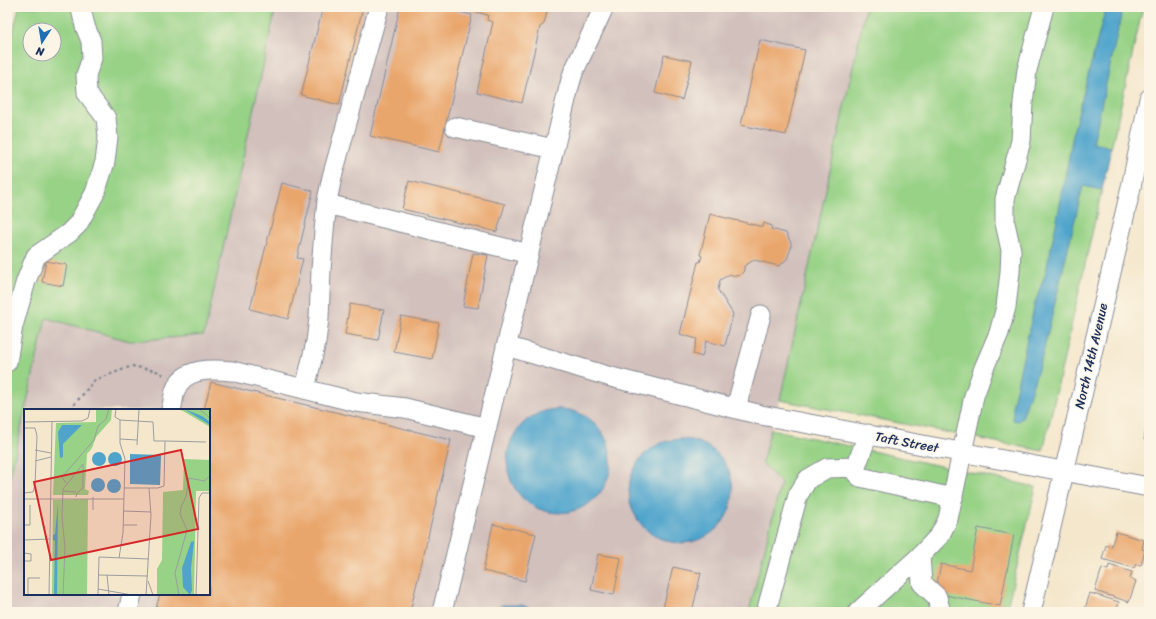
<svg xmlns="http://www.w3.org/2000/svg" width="1156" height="619" font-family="Sriracha,sans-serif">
  <rect width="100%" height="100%" fill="#fcf5e5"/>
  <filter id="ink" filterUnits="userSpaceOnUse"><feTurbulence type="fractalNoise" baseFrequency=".025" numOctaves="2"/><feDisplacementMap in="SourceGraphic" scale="8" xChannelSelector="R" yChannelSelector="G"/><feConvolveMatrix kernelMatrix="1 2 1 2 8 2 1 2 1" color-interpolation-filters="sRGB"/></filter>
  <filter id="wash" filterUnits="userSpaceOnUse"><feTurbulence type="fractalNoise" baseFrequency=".012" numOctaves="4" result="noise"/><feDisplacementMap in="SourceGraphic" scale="16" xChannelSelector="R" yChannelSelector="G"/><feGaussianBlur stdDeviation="0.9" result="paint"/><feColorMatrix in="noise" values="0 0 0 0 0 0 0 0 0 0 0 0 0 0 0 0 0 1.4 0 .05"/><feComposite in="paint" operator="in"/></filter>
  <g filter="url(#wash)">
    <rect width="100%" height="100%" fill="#f4e7cc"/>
    <path fill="#d1c0bc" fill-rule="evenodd" d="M276 7H866L780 400 762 463 782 483 749 612H7V490L46 318 130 341 204 335ZM25 410H209V594H25Z"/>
    <path fill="#97d286" stroke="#598072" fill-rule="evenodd" d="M19 7H276L204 335 130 341 46 318 7 490V59ZM30 30H54V54H30Z
      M866 7H1143L1043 451 780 400Z
      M771 429 1036 487 1006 612H749L781 483 762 463Z"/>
    <path fill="#50a4cc" stroke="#366a95" d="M1106 7H1123L1093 143 1111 147 1102 190 1083 186 1042 357 1022 418 1018 421 1013 420V403L1035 303 1045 275 1057 220 1074 129Z
      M507 461a52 52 0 1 1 104 0a52 52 0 1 1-104 0Z
      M629 491a52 52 0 1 1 104 0a52 52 0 1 1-104 0Z
      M503 605H522L540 612H485Z"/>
    <g id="blocks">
      <path fill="#e9a66c" d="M323 7H363L339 105 301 95Z
        M400 7H440L472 15 439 152 370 136Z
        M468 7H548L544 24 540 27 522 103 477 92 493 22 487 20 488 15 467 10Z
        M760 40 805 50 786 135 741 125Z
        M664 55 692 61 682 100 655 93Z
        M409 181 505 204 497 232 402 209Z
        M282 183 313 191 297 258 303 259 288 319 250 309Z
        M710 214 763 227 764 223 772 226 771 229 786 233 791 243V248L787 259 779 266 754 260 744 266V271L740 275 735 276 730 274 720 280 718 290 733 314 725 346 706 341 702 357 693 354 697 339 680 334 698 262H700L702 256 700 255Z
        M473 253 488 255 478 308 463 306Z
        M46 261 67 265 63 286 42 282Z
        M350 304 384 310 378 340 345 334Z
        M401 316 439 323 432 359 394 352Z
        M211 382 451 440 410 612H155L160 594H209V410H204Z
        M1148 417H1149V441L1144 440Z
        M493 524 536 534 525 581 483 571Z
        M978 528 1014 535 1000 606 935 593 941 564 970 570Z
        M1116 532 1144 540 1142 549 1145 550 1141 565 1136 564 1134 568 1102 559 1106 545 1111 547Z
        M598 554 621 558 614 595 591 590Z
        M1109 565 1132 572 1130 579 1136 581 1129 602 1095 591 1102 568 1108 570Z
        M673 567 701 573 692 612H662Z
        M1090 593 1119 602 1117 609 1123 611 1122 612H1084Z"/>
    </g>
  </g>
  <g filter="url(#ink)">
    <use href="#blocks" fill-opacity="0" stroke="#888b95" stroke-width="1"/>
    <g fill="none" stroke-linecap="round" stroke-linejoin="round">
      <defs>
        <path id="minor" d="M455 127 554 149
          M327 204 529 254
          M506 346 611 377 761 415 1149 487
          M7 362 13 326 26 281 36 256 69 233 78 224 95 193 105 162 108 137 106 118 87 93 86 75 92 58 91 41 85 26 81 9 82 7
          M305 389 316 342 319 318 321 270 324 231 327 201 332 177 379 7
          M736 408 761 315
          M171 410C173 404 173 397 175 391 183 367 212 369 232 371L356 402 405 408 487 428
          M856 467V473L860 477 953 498
          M920 556 922 583 937 597 940 609 937 612
          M128 612 132 594
          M442 612 569 87 573 73 604 7
          M766 612 798 495 808 479 827 468 856 467 868 434
          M858 612 920 556 940 535 948 519 974 396 984 368 999 333 1006 307 1010 272 1011 250 1005 223V199L1021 141 1023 103 1027 70 1044 7
          M1031 612 1130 192 1149 99"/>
      </defs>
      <use href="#minor" stroke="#888b95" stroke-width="21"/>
      <path stroke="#888b95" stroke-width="2.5" stroke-dasharray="3 3" stroke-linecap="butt" d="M72 410V407L95 380 132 366 160 372 163 375"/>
      <use href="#minor" stroke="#fff" stroke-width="19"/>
    </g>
  </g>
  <g text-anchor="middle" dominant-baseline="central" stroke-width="3" stroke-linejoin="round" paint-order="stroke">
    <g font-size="13" fill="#1b2f5e" stroke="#fcf5e5">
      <text transform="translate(1091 356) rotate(-77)">North 14th Avenue</text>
      <text transform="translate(907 442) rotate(11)">Taft Street</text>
    </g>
  </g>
  <g transform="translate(24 409)">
    <rect width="186" height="186" fill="#f4e7cc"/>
    <path d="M72 0H88L87 11 72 28 68 39 63 45 61 80 65 82 64 86H29L32 14 72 13ZM154 0H186V18L159 2ZM160 50 186 51V82H172L170 186H133V160L138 151 139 83 159 81ZM64 90 63 186H28L29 91Z" fill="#97d286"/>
    <path d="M160 0 178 7 186 13V16ZM38 16H58L39 35V48L36 49 34 23ZM84 50a7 7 0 1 1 14 0a7 7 0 1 1-14 0ZM68 50a7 7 0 1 1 14 0a7 7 0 1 1-14 0ZM106 45 137 46 136 76 106 75ZM67 76a7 7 0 1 1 14 0a7 7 0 1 1-14 0ZM83 77a7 7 0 1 1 14 0a7 7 0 1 1-14 0ZM34 94 33 186H30L31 132 29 131V126L31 125ZM170 132 167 160 168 181 166 186 159 178 158 159 167 133Z" fill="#50a4cc"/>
    <path fill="none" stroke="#9d9da0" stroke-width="1" d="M92 0 91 8 96 11M175 0 186 9M0 13 58 12 64 9 66 0M0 19H11L13 27 11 76 9 83 0 84M96 30 113 31M113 36 115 0M11 41 27 44M11 52 27 48M42 74 38 68 70 31 74 17 82 10 85 0M100 79H134L140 77 141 32 182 33M39 82 52 83M0 90H100M69 101V88M100 102 127 103M0 116H6V96M99 116H113M0 131 25 130M0 144 7 145V152H0M95 149 99 124 101 50 96 34V11L129 13 130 32H141M74 166 124 167M83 166 85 186M124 172 129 186M74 180 108 186M4 186V169H16M25 186 28 13M39 186 41 139 38 108 39 80 59 55V79L53 84 52 88M74 186 75 148 125 150M122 186 127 106 125 79M155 186 151 164 163 121 156 105 157 98 162 88 165 69 180 72 186 67M172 186 175 89 178 84H186"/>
    <path fill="#d62828" fill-opacity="0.15" stroke="#d62828" stroke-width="2" d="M157 41 174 120 27 151 10 73Z"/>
    <rect width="186" height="186" fill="none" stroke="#1b2f5e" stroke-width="2"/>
  </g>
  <rect width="1156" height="619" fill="none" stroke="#fcf5e5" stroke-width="24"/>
  <g transform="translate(42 42) rotate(192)"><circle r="19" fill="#fcf5e5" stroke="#a2a6af"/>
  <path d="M0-3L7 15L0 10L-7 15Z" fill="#1f6fb2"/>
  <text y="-6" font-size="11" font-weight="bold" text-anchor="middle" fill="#1b2f5e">N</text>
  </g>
</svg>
